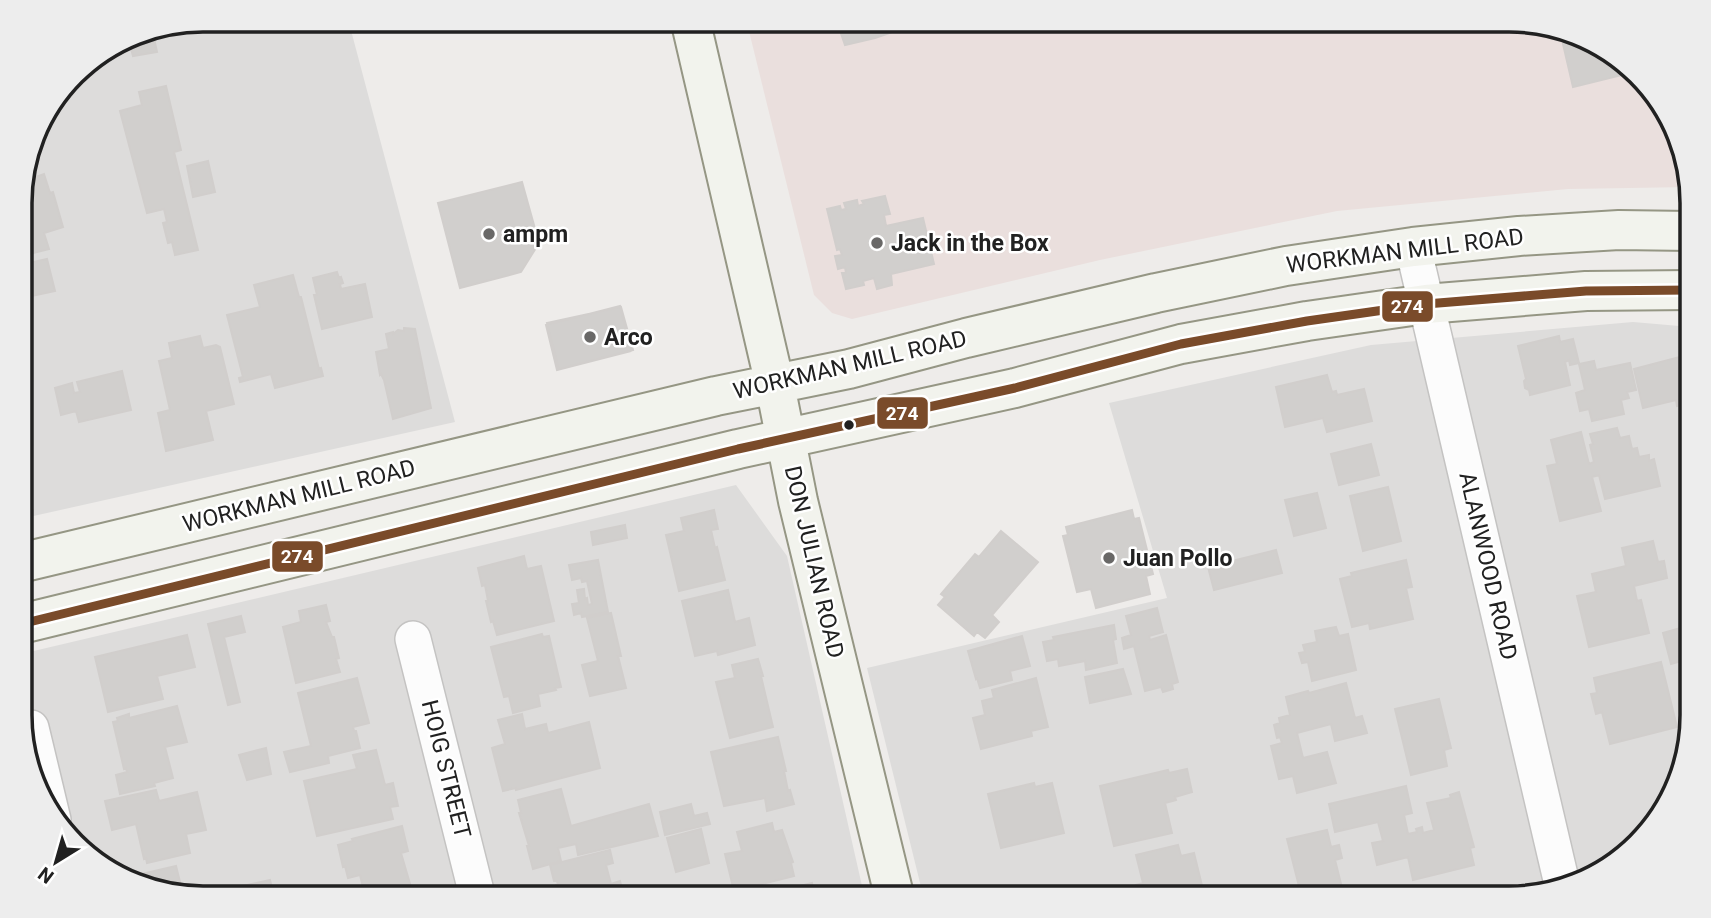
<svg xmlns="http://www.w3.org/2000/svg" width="1711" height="918" font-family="Roboto,sans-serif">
  <rect width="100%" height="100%" fill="#eeecea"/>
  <path fill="#dddcdb" d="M203 19H348L455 422 20 519V190L38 121 81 65 133 33Z
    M1633 322 1691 327 1692 716 1673 797 1610 868 1520 898 924 899 867 668 1167 598 1109 403 1371 345Z
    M736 485 787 556 865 899H203L121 880 50 818 21 740V654Z"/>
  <path fill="#eadfdd" d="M746 19H1509L1590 38 1661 100 1690 179V187L1568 189 1337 211 1100 260 852 319 832 313 814 295Z"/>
  <path fill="#d1cfcd" stroke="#d1cecc" stroke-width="2" d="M836 19H930L875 38 845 45Z
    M152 29 157 52 133 56 130 45 105 50 133 33Z
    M1560 31 1590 38 1630 73 1573 87Z
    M166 86 181 150 174 152 198 250 175 255 172 242 168 243 163 223 167 222 164 209 147 213 120 111 142 105 139 92Z
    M208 161 215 192 193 197 187 166Z
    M44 174 50 193 53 192 63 227 44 233 49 249 33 253 28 236 20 238V200L32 196 27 180Z
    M522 182 539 243 521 272 460 288 438 203Z
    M885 196 890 214 884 215 886 226 923 218 934 264 891 274 892 285 877 289 874 278 863 281 864 285 846 289 842 273H846L845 267 838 269 835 256 842 255 840 249 837 250 827 209 840 206 841 210 846 209 844 203 857 200 858 206 864 204 862 201Z
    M47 259 55 291 22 298 20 289V265Z
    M337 272 339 278 341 277 343 283 340 284 341 289 365 284 372 317 322 329 314 295H317L313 278Z
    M293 275 299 297H301L319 369 321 368 323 376 275 388 271 374 240 382 239 378 243 377 227 315 260 307 254 285Z
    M620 306 631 351 557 370 546 325Z
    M621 307 633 350 559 369 547 323Z
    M404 328 415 329 431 408 393 419 384 380 381 374 380 375 376 352 389 349 386 334 393 332V334L398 330 404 331Z
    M200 336 203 348 216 345 220 347 234 404 206 411 213 440 166 451 158 413 170 410 159 361 172 358 169 343Z
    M1559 336 1560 342 1573 339 1579 363 1570 365 1569 360 1565 362 1570 385 1530 395 1529 390 1525 388 1524 381 1526 379 1518 346Z
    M1691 354V403L1677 406 1676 400 1643 408 1634 369Z
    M1594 361 1596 370 1630 363 1636 390 1627 392 1629 398 1621 400 1624 414 1592 421 1589 409 1580 411 1576 393 1585 390 1579 364Z
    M122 371 131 410 79 422 76 411 61 415 55 388 72 383 74 393 80 392 77 382Z
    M1327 375 1332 392 1336 391 1337 395 1364 389 1372 421 1327 432 1323 418 1285 427 1276 387Z
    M1617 428 1620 438 1629 436 1632 449 1637 448 1639 457 1649 455V461L1654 459 1660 486 1605 499 1599 475 1592 477 1601 511 1560 521 1547 466 1557 464 1551 440 1581 432 1589 464 1594 462 1590 445 1593 444 1590 434Z
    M1371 444 1379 475 1339 485 1331 454Z
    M1388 487 1401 541 1363 551 1350 496Z
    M1317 493 1326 528 1294 536 1285 500Z
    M714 510 718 529 711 530 715 548 717 547 725 580 679 591 666 535 684 531 681 518Z
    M1132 510 1134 519 1139 518 1153 574 1146 576 1150 594 1096 608 1091 589 1077 592 1063 536 1068 535 1066 527Z
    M625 525 627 538 593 545 591 532Z
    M1001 531 1038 562 992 615 999 622 985 638 977 632 974 636 938 605 945 597 941 594 975 554 979 557Z
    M1653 541 1658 562 1664 561 1667 578 1634 586 1637 601 1641 600 1649 633 1589 647 1577 596 1596 592 1592 574 1626 566 1622 548Z
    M1276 550 1282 573 1214 590 1208 567Z
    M524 556 527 569 541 566 554 621 497 635 493 621 491 622 486 601H488L485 585 482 586 478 568Z
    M598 560 608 612 582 617 581 613 574 615 572 604 579 603 577 590 584 589 585 599 587 598 588 605 592 604 587 581 582 582 581 578 572 580 569 565Z
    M1406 560 1412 587 1406 588 1413 619 1370 629 1369 623 1352 627 1340 579 1352 576 1351 573Z
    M728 590 735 622 749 618 755 645 718 655 717 651 695 656 682 601Z
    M326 605 330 621 326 622 332 637H334L339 658 336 659 340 672 296 683 283 627 301 622 299 611Z
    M1157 608 1163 632 1149 636 1150 640 1166 635 1178 682 1172 684 1173 689 1163 692 1161 687 1145 691 1134 646 1124 649 1122 638 1131 635 1126 616Z
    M611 613 621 656H618L626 688 590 696 582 665 598 661 587 618Z
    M241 616 245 632 224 637 240 702 228 705 208 624Z
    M1114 625 1116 639 1113 640 1117 663 1086 670 1085 661 1059 666 1058 659 1047 661 1043 642 1054 640 1053 637Z
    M1691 625 1692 658 1671 664 1663 633Z
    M1336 627 1339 636 1348 634 1356 670 1312 681 1308 662 1302 663 1299 653 1305 652 1303 645 1317 642 1315 631Z
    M542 634 543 637 549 636 561 687 555 688 556 690 538 694 540 706 513 713 509 696 504 697 491 647Z
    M187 635 195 667 157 676 163 699 108 712 95 657Z
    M1022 636 1030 666 1010 671 1012 680 980 688 977 678 976 679 968 651Z
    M758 659 763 676H761L773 727 730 738 716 682 735 678 732 665Z
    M1661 662 1677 727 1610 744 1602 712 1596 714 1591 694 1597 693 1594 678Z
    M1123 669 1131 694 1090 703 1085 677Z
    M357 678 369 723 353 727 354 731H356L360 748 328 756 329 763 290 772 284 752 311 746 298 693Z
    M1036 678 1048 727 1031 731 1032 736 981 749 973 718 985 715 982 701 994 698 992 690Z
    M1346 683 1355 718 1362 716 1367 733 1335 741 1331 724 1297 733 1303 758 1327 752 1336 783 1297 793 1293 776 1279 779 1271 746 1282 743 1280 737 1277 738 1274 725 1280 723 1279 718 1290 715 1286 697 1308 691 1309 693Z
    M1439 699 1451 748 1444 750 1447 766 1411 775 1395 709Z
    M177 706 187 742 165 747 173 778 154 783 155 786 120 794 116 775 127 772 126 768 124 769 113 722 118 721 117 718 129 714V718Z
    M522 714 525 729 546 724 548 733 589 722 600 768 516 790V788L503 791 492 748 505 744 498 720Z
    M778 737 786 771H784L788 791 790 790 794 804 767 811 765 798 724 806 711 752Z
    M266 748 271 774 247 780 239 755Z
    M376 750 385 785 393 783 398 806 390 807 393 819 317 836 304 781 357 769 353 755Z
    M1187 769 1192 792 1175 797 1176 800 1165 803 1172 833 1114 846 1100 786 1168 770 1169 773Z
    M1034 783 1035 787 1052 783 1064 833 1001 848 988 794Z
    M1406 786 1412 813 1404 815 1408 834 1417 832 1416 829 1422 827 1423 833 1434 830 1427 803 1451 798 1450 795 1459 792 1474 847 1470 848 1474 865 1413 880 1408 857 1377 865 1372 843 1383 841 1378 822 1335 832 1329 804Z
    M561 789 571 826 649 804 658 836 578 855 576 844 558 848 561 861 533 869 527 846H529L519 813H521L518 800Z
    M156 790 159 801 197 792 206 830 186 834 190 853 147 863 146 858 144 859 136 824 112 830 105 801Z
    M691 804 694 816 707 813 710 824 665 835 660 812Z
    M772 823 774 832 782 830 793 862 791 863 794 876 734 891 725 854 742 851 737 832Z
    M402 826 408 851 401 853 413 894 393 899H377L376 892 365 895 360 875 348 878 345 866 343 867 338 845 353 841 352 839Z
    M701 829 709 863 676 872 667 838Z
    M1327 830 1331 847 1339 845 1342 858 1335 860 1344 896 1335 898H1302L1287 839Z
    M1178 845 1181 856 1194 853 1205 898 1211 896V898H1140L1136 885 1143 883 1136 855Z
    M610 850 613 863 606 865 611 884 620 881 624 897 633 895V897L652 892 654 899H548L546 890 556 887V885H558L557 881H554L550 865Z
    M176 866 183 894 134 883 133 876Z
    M270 880 274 897 273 899H213L211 893Z
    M812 883 816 899H758L768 896 767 894Z"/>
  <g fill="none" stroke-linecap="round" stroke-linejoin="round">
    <defs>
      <path id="street" d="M1413 247 1562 884
        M413 639 478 899
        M31 728 53 820"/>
      <path id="secondary" d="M690 19 775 385 798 501 895 899
        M20 563 716 396 849 369 966 338 1156 293 1286 266 1413 247 1519 236 1619 230 1690 231
        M21 624 738 449 1015 388 1181 344 1307 321 1426 304 1586 291 1691 290"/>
    </defs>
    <use href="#street" stroke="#c4c3c2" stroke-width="38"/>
    <use href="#secondary" stroke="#959684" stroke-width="42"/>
    <use href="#street" stroke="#fcfcfc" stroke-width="35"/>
    <use href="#secondary" stroke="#f2f3ed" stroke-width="38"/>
    <defs>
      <path id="bus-1" d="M21 624 738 449 1015 388 1181 344 1307 321 1426 304 1586 291 1691 290"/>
    </defs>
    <use href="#bus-1" stroke="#fff" stroke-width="14"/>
    <use href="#bus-1" stroke="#7a4b2a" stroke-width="9"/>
  </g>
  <g fill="#696867" stroke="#fff" stroke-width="2.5">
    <circle cx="489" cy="234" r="7"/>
    <circle cx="877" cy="243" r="7"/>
    <circle cx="590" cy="337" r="7"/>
    <circle cx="1109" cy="558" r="7"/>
  </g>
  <circle fill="#212121" stroke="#fff" stroke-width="2.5" cx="849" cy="425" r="6"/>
  <g text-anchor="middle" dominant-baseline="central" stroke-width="5" stroke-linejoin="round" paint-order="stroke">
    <g font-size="23" font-weight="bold" fill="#212121" stroke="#fff" text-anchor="start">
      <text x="503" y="234">ampm</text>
      <text x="891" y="243">Jack in the Box</text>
      <text x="604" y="337">Arco</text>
      <text x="1123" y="558">Juan Pollo</text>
    </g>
    <g font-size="23" fill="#212121" stroke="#fff">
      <text transform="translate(1405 251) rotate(-7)">WORKMAN MILL ROAD</text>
      <text transform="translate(850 365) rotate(-13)">WORKMAN MILL ROAD</text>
      <text transform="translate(299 496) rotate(-14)">WORKMAN MILL ROAD</text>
      <text transform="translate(814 562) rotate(77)">DON JULIAN ROAD</text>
      <text transform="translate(1488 566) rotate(77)">ALANWOOD ROAD</text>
      <text transform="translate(446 769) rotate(76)">HOIG STREET</text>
    </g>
  </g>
  <path d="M0 0H1711V918H0ZM203 32H1509A171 171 0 0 1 1680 203V715A171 171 0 0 1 1509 886H203A171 171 0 0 1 32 715V203A171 171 0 0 1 203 32Z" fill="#ededed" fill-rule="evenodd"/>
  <path fill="none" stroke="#212121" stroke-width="3.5" d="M203 32H1509A171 171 0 0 1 1680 203V715A171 171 0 0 1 1509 886H203A171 171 0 0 1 32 715V203A171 171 0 0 1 203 32Z"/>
  <g stroke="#fff" stroke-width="2.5">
    <rect x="1381" y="290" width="53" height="33" rx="7" fill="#7a4b2a"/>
    <rect x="876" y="396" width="53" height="34" rx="7" fill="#7a4b2a"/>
    <rect x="271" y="540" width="53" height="33" rx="7" fill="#7a4b2a"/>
  </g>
  <g font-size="19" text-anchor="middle" font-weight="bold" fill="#fff">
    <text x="1407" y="313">274</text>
    <text x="902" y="420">274</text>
    <text x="297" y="563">274</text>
  </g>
  <g transform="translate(56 862) rotate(217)" stroke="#ffffff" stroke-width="5" paint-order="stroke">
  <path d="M0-5L12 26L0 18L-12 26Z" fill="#212121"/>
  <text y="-10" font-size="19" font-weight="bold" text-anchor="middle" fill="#212121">N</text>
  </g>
</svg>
